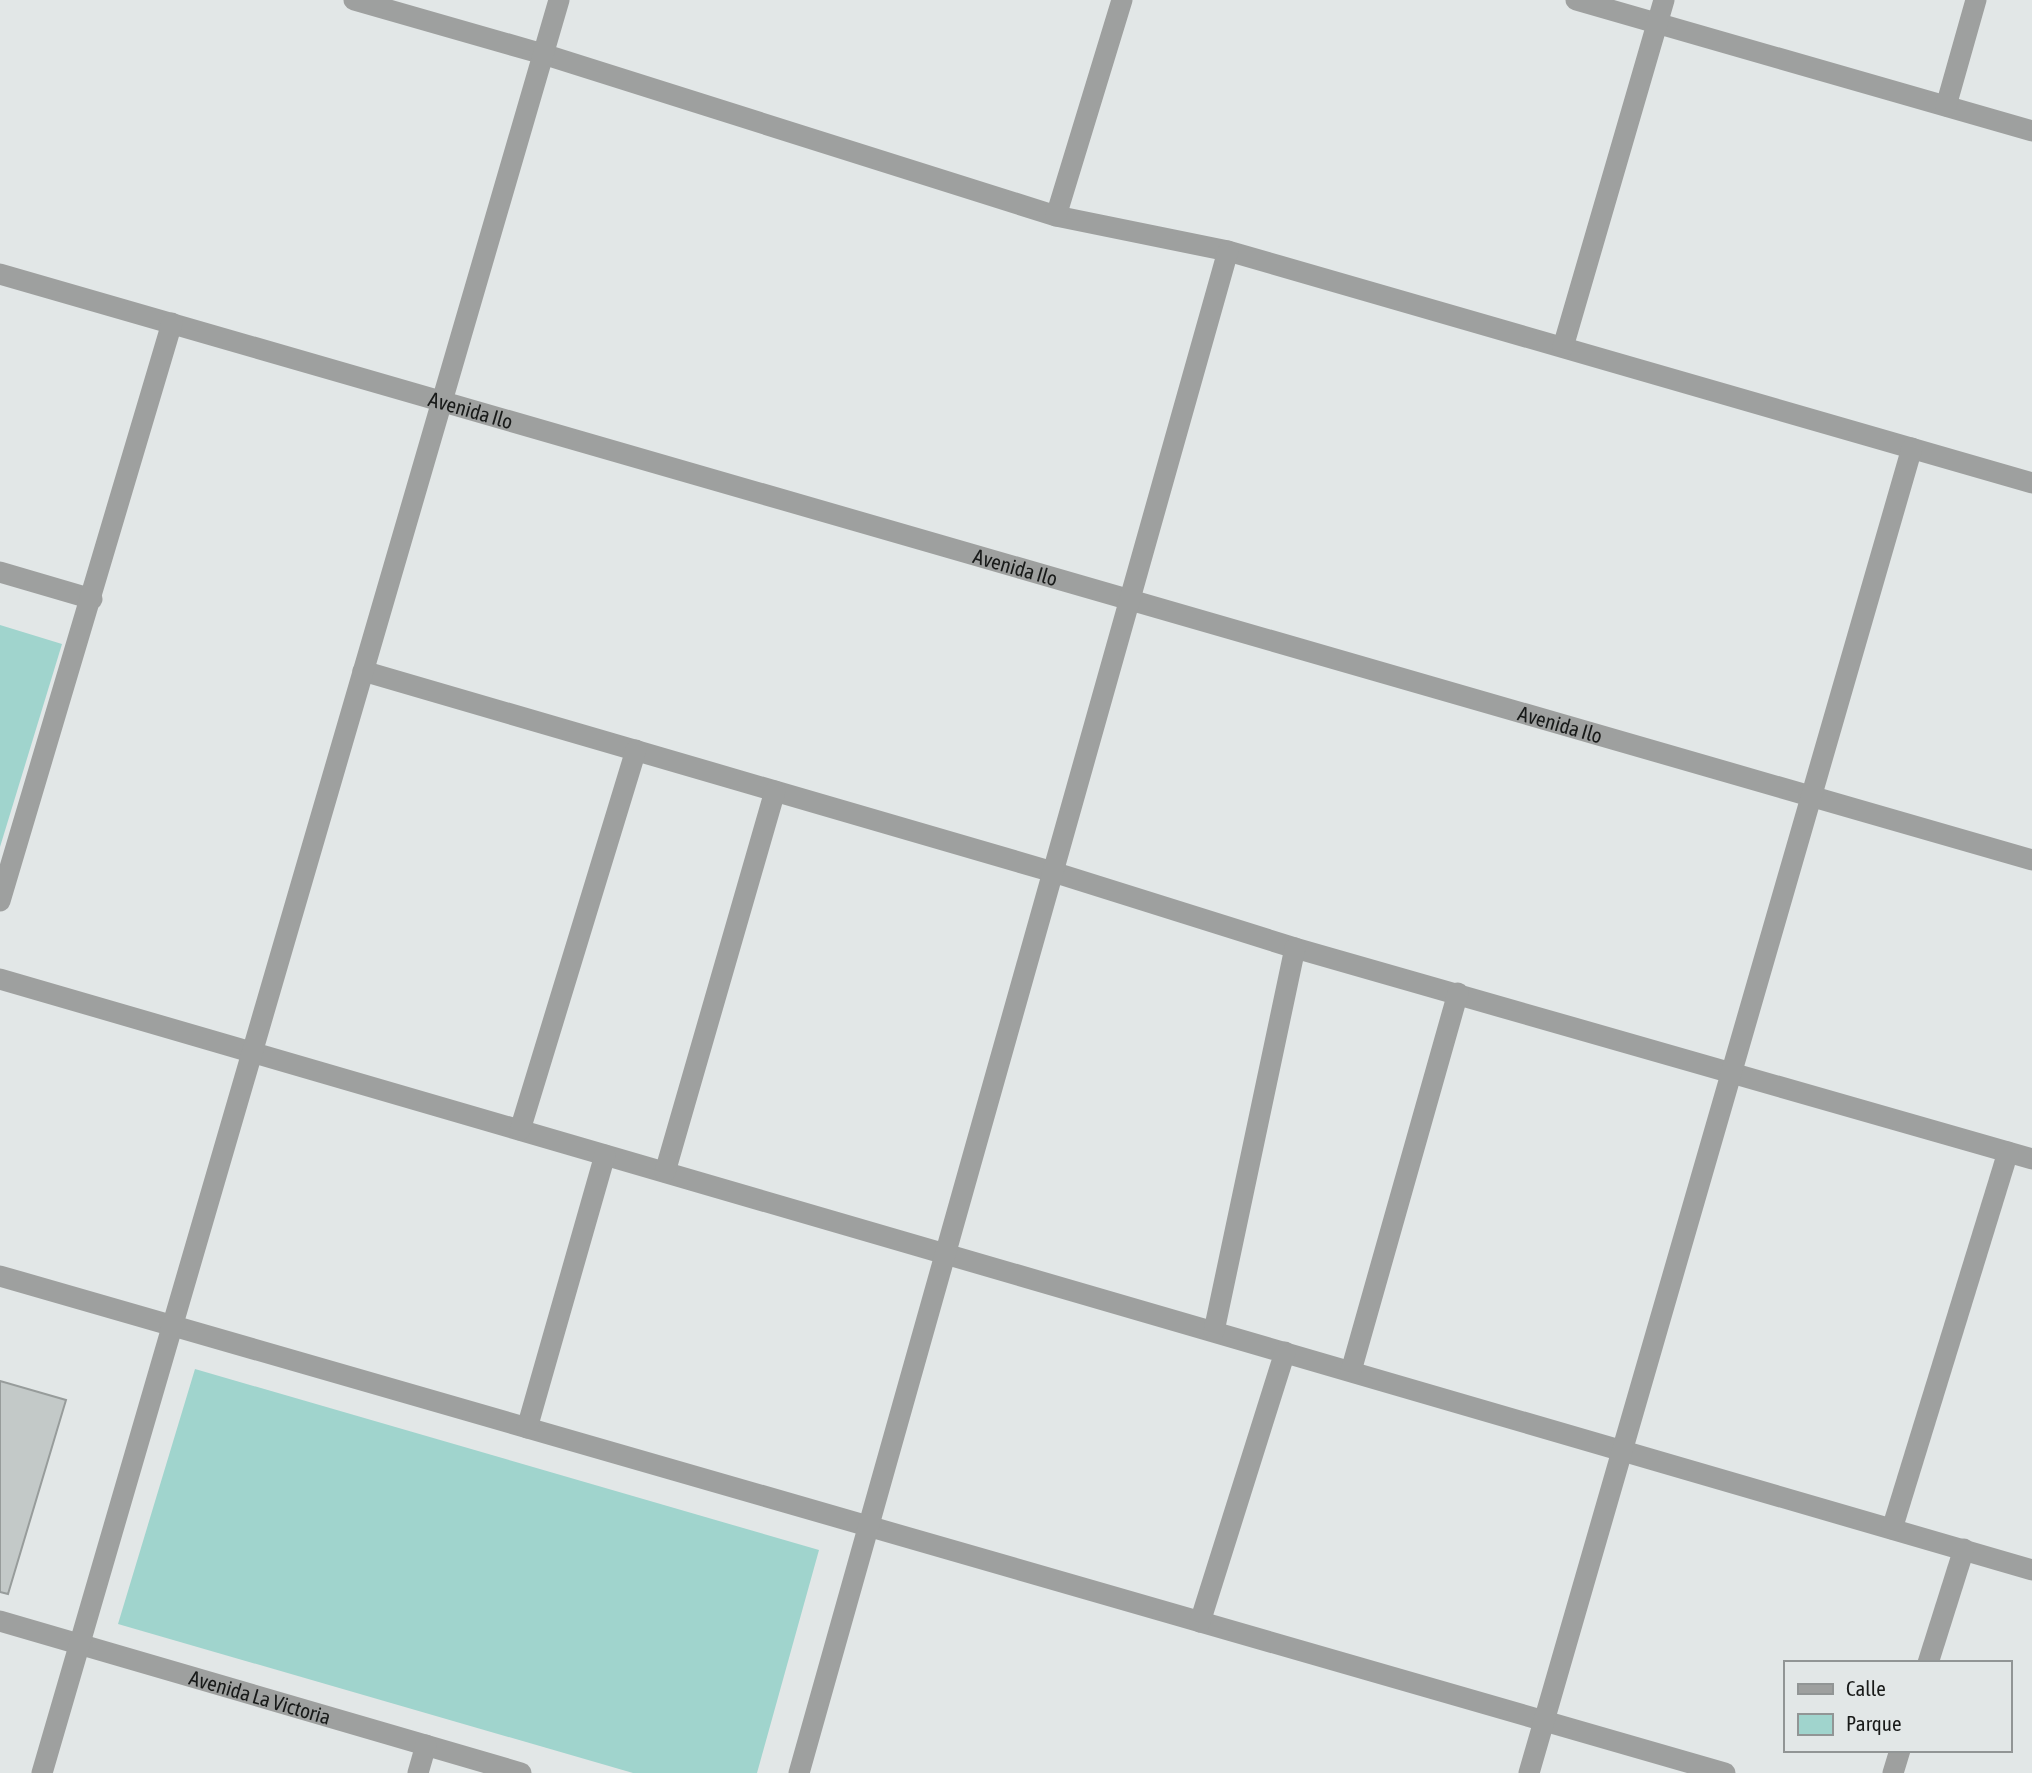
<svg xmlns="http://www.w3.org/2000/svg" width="2032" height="1773" font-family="'Asap Condensed',sans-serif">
  <rect width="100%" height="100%" fill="#e2e7e7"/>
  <path fill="#a0d4cd" d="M0 625 62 644 0 847Z
    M195 1369 819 1550 757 1773H633L118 1624Z"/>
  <path fill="#c3c9c8" stroke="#979c9b" stroke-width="2" d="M0 1381 66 1400 8 1594 0 1592Z"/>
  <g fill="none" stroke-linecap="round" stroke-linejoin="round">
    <g stroke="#9ea09f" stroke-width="21">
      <path d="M354 0 543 54 1056 216 1228 251 2032 483"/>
      <path d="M1576 0 2032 131"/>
      <path d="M1946 106 1976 0"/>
      <path d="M1056 216 1122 0"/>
      <path id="s1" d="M0 274 2032 860"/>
      <path d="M1563 347 1664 0"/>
      <path d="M0 572 92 599"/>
      <path d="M363 671 1053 872 1295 948 2032 1159"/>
      <path d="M0 901 172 323"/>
      <path d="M0 979 2032 1570"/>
      <path d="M520 1130 636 750"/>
      <path d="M665 1172 775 791"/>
      <path d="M0 1276 1725 1773"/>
      <path d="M1214 1331 1295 948"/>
      <path d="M1351 1371 1458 993"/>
      <path d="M527 1428 605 1155"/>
      <path d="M1892 1529 2008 1152"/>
      <path id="s2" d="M0 1621 521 1773"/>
      <path d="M1200 1622 1285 1352"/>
      <path d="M1928 1663 1964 1549"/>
      <path d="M42 1773 559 0"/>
      <path d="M418 1773 426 1745"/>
      <path d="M799 1773 1228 251"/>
      <path d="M1529 1773 1912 448"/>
      <path d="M1893 1773 1900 1750"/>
    </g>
  </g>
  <g text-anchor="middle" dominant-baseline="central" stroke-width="6" stroke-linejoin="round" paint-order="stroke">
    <g font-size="21" fill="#181a19" stroke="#e2e7e7">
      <text stroke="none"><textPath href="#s1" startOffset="490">Avenida Ilo</textPath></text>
      <text stroke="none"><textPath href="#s1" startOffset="1057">Avenida Ilo</textPath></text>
      <text stroke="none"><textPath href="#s1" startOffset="1624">Avenida Ilo</textPath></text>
      <text stroke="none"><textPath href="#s2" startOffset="271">Avenida La Victoria</textPath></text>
    </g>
  </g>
  <rect x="1784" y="1661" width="228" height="91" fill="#e2e7e7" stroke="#919595" stroke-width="2"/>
  <rect x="1798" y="1684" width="35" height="10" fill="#9ea09f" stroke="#919595" stroke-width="2"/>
  <text x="1846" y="1696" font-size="21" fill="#181a19">Calle</text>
  <rect x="1798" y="1714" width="35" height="21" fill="#a0d4cd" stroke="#919595" stroke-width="2"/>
  <text x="1846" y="1731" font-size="21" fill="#181a19">Parque</text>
</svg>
